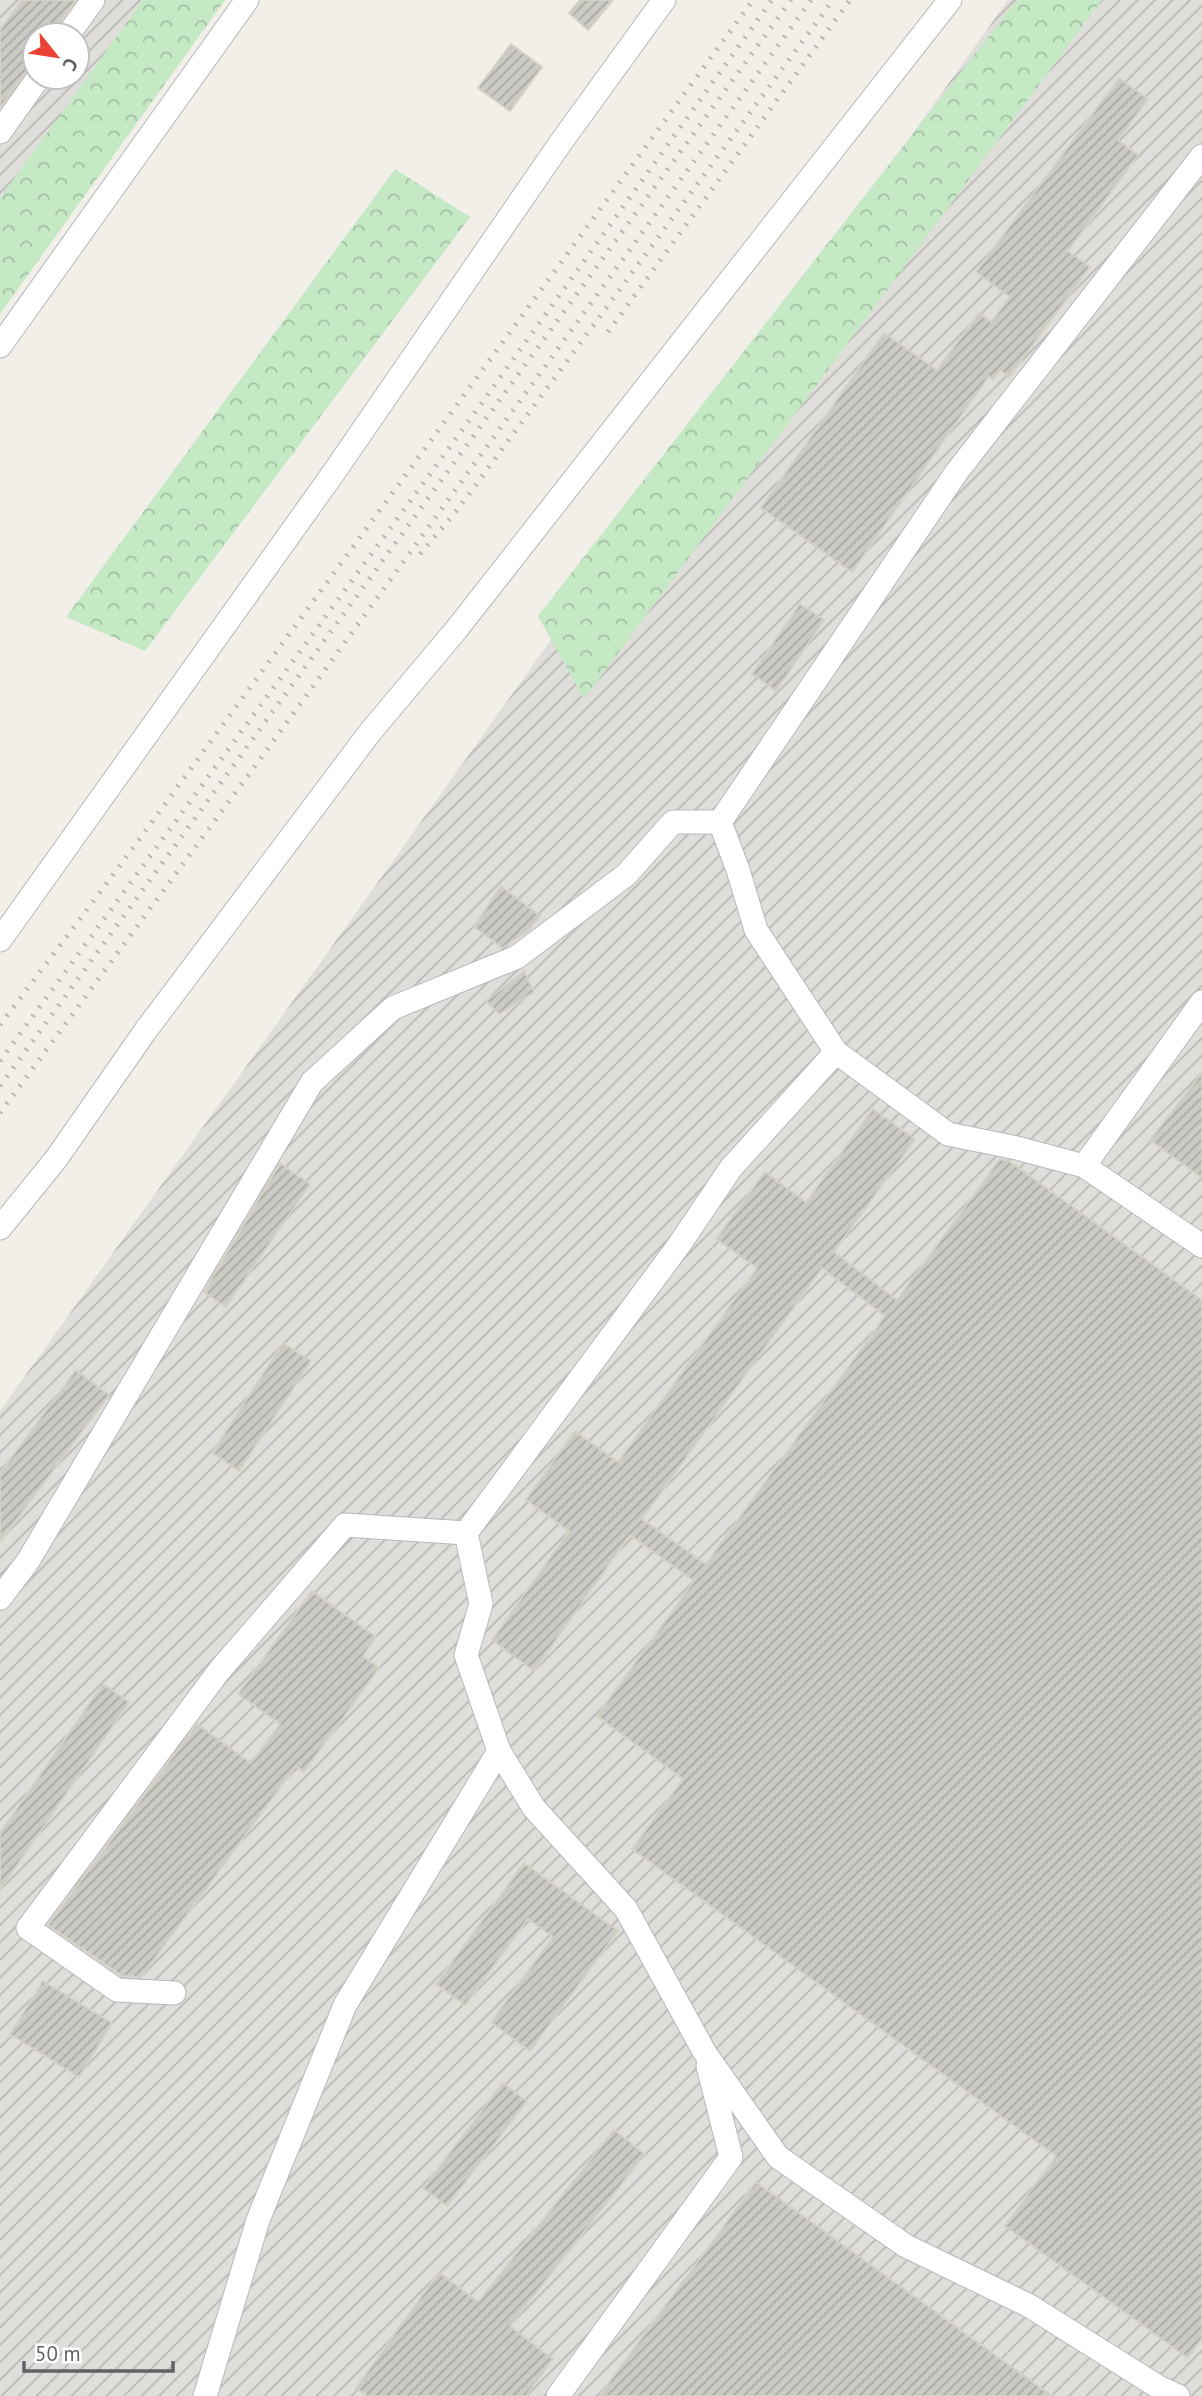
<svg xmlns="http://www.w3.org/2000/svg" width="1202" height="2396" font-family="'PT Sans',sans-serif">
  <defs>
    <pattern id="industrial-furrows" width="10" height="10" patternUnits="userSpaceOnUse" patternTransform="scale(1.75)"><rect width="10" height="10" fill="#e0deda"/><path d="M-1 1l2-2M0 10L10 0M9 11l2-2" fill="none" stroke="#b9b8b5"/></pattern>
    <pattern id="forest-crowns" width="20" height="18" patternUnits="userSpaceOnUse" patternTransform="scale(1.75)"><rect width="20" height="18" fill="#c5e8c5"/><path d="M2 6a3 3 0 1 1 6 0M12 15a3 3 0 1 1 6 0" fill="none" stroke="#a3c0a4"/></pattern>
    <pattern id="building-hatch" width="6" height="6" patternUnits="userSpaceOnUse" patternTransform="scale(1.75)"><rect width="6" height="6" fill="#cccac5"/><path d="M-1 1l2-2M0 6l6-6M5 7l2-2" fill="none" stroke="#a9a8a4"/></pattern>
  </defs>
  <rect width="100%" height="100%" fill="#f1efe8"/>
  <path fill="url(#industrial-furrows)" fill-rule="evenodd" d="M0 0H145L0 198ZM35 35H77V77H35Z
    M1008 0H1202V2396H0V1411Z"/>
  <path fill="url(#forest-crowns)" d="M143 0H225L0 314V198Z
    M1017 0H1102L584 699 538 616Z
    M395 169 470 217 145 651 66 617Z"/>
  <path fill="url(#building-hatch)" stroke="#d6d1c6" stroke-width="2" fill-rule="evenodd" d="M22 0H76L57 27 54 35H35V64L28 69 0 108V30Z
    M580 0H613L588 30 569 13Z
    M511 44 542 67 510 111 478 88Z
    M1119 78 1148 99 1118 140 1138 155 1068 251 1090 267 1009 377 1000 370 993 380 989 376 852 572 761 508 884 333 937 370 979 313 991 322 1010 297 976 272Z
    M800 604 824 620 776 691 752 674Z
    M501 886 540 916 529 930 502 948 474 927Z
    M524 971 534 992 499 1014 486 1001Z
    M1202 1073V1178L1150 1140Z
    M873 1109 915 1139 834 1252 897 1300 1000 1159 1009 1161 1202 1300V2338L1188 2358 1005 2226 1056 2156 632 1849 683 1779 597 1716 694 1581 630 1535 534 1671 492 1640 569 1531 526 1500 575 1431 618 1462 757 1268 716 1239 765 1172 806 1202ZM822 1268 885 1316 706 1564 642 1519Z
    M280 1163 310 1184 226 1307 204 1292Z
    M283 1343 311 1361 239 1471 212 1453Z
    M76 1370 109 1395 0 1542V1473Z
    M312 1591 376 1637 363 1656 379 1668 304 1772 296 1766 141 1977 122 1976 48 1925 197 1724 251 1763 280 1724 238 1694Z
    M103 1684 129 1702 0 1890V1833Z
    M524 1863 618 1931 530 2051 491 2022 553 1937 528 1919 465 2005 436 1984Z
    M43 1981 112 2023 79 2077 10 2034Z
    M503 2083 527 2101 447 2206 423 2188Z
    M614 2130 645 2154 510 2326 553 2359 526 2396H367L356 2388 439 2272 478 2302Z
    M756 2182 1052 2396H599Z"/>
  <g fill="none" stroke-linecap="round" stroke-linejoin="round">
    <defs>
      <path id="minor" d="M68 35 93 0
        M0 132 39 77
        M1202 156 956 473 720 822 738 870 756 930 836 1052 948 1134 1017 1148 1084 1166 1202 1246
        M0 346 247 0
        M0 940 332 475 559 145 664 0
        M1084 1166 1202 1002
        M0 1228 56 1159 146 1030 371 731 456 630 950 0
        M466 1533 481 1604 466 1655 499 1751
        M0 1598 28 1561 312 1082 393 1008 517 957 626 875 673 822H720
        M174 1993 117 1990 28 1928 219 1671 345 1525 466 1533 679 1245 731 1168 836 1052
        M205 2396 258 2220 345 2005 499 1751 534 1808 626 1909 705 2053 778 2157 906 2246 1028 2305 1160 2388 1178 2396
        M558 2396 731 2157 708 2066"/>
    </defs>
    <use href="#minor" stroke="#b5b8bc" stroke-width="25"/>
    <use href="#minor" stroke="#fff" stroke-width="23"/>
    <path stroke="#b6b7b8" stroke-width="5" stroke-dasharray="2 9" stroke-linecap="butt" d="M608 332 850 0
      M420 554 458 509 833 0
      M0 1025 116 871 753 0
      M0 1061 463 429 772 0
      M0 1086 791 0
      M0 1113 266 751 811 0"/>
  </g>
  <g transform="translate(56 56) rotate(120)"><circle r="33" fill="#ffffff" stroke="#bfc1c3" stroke-width="2"/>
  <path d="M0-5L12 26L0 18L-12 26Z" fill="#ea4335"/>
  <text y="-10" font-size="19" font-weight="bold" text-anchor="middle" fill="#5f6368">С</text>
  </g>
  <path d="M24 2361v10h149v-10" fill="none" stroke="#5f6368" stroke-width="3.5"/>
  <text x="35" y="2361" font-size="21" fill="#5f6368" stroke="#ffffff" stroke-width="5" paint-order="stroke">50 m</text>
</svg>
